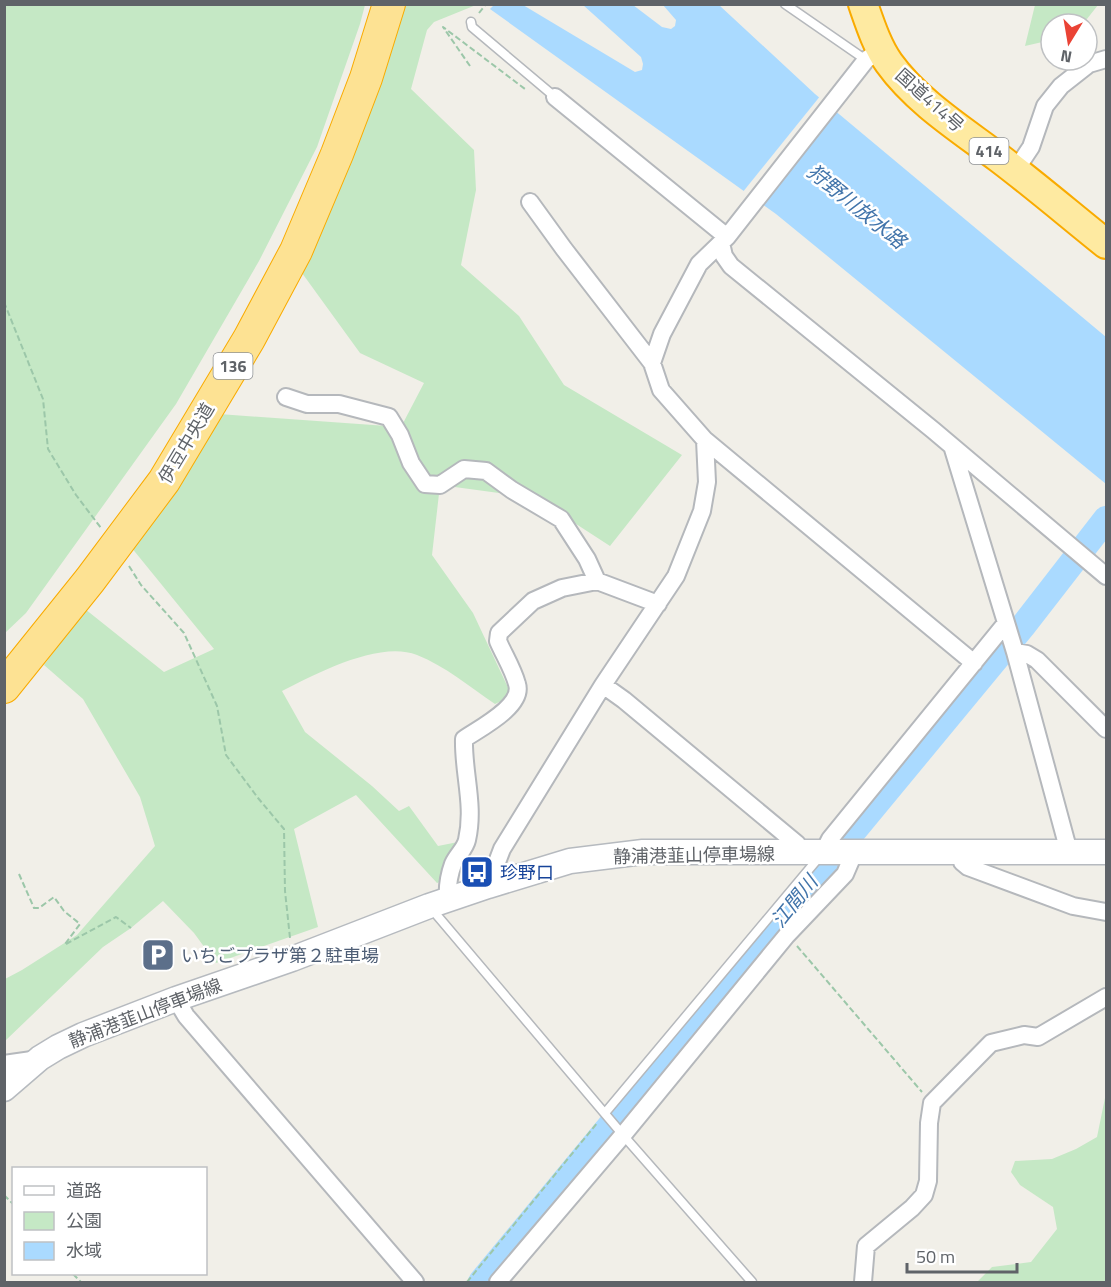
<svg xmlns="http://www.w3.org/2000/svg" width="1111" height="1287" font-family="'Titillium Web','Noto Sans JP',sans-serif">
  <rect width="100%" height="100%" fill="#f1efe8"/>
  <path fill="#c5e8c5" d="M5 4 365 5 360 24 317 147 259 261 176 404 26 613 5 633Z
    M401 5H476L434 22 427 30 411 89 474 150 476 190 461 265 519 316 564 385 682 455 610 546 536 498 440 485 432 555 473 613 512 696 495 704C470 687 445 666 417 655 379 640 316 674 282 691L305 732 372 786 399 811 409 806 438 846 458 842 442 881 437 883 356 795 294 829 318 927 216 963 194 933 163 901 131 928 103 947 5 1041V979L22 970 77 935 155 846 140 797 83 699 44 665 85 609 164 672 214 649 131 547 219 414 401 427 424 383 360 353 302 273Z
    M1035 5V4L1098 5 1083 24H1051V40L1025 46Z
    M1106 1093V1282H977L992 1267 1031 1262 1057 1229 1053 1207 1020 1185 1011 1172 1015 1161 1052 1159 1076 1149 1097 1137Z"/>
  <path fill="#aadaff" d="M494 5H523L635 72 642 70 643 64 641 57 583 5H633L662 27 671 29 675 26 676 20 663 5H719L815 94 1106 337V484L776 214 490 9Z"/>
  <path fill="#f1efe8" d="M821 95 838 108 758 205 742 193Z"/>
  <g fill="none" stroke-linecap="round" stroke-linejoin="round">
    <path stroke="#aadaff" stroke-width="26" d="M481 1282 1023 626 1106 519"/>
    <defs>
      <path id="service" d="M785 4 866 60
        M471 22 472 27 555 97
        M430 907 623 1135 752 1282
        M605 1113 821 855"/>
      <path id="minor" d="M555 97 727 237
        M1015 171 1031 147 1045 106 1061 86 1089 64 1106 59
        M530 202 564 249 652 363 661 390 705 440 974 663
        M721 243 724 256 731 266 933 430 1106 576
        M652 363 662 334 699 264 727 237 866 60 881 49
        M286 397 307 404H339L389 417 400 435 411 463 425 484 440 485 464 469 486 471 512 490 561 519 587 559 597 581 658 604
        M953 449 1015 652 1069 852
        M1015 652 1027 654 1037 660 1106 729
        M603 685 624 700 797 844 801 853
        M961 852 962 862 968 867 1073 906 1106 912
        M823 853 830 839 1006 623
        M488 886 502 849 603 685 676 576 702 511 707 482 705 440
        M448 900C447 888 449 875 453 864 457 855 465 849 467 840 475 805 463 773 464 739 480 728 524 706 517 684 513 669 504 655 498 641L499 633 533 601 562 588 597 581
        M176 999 186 1016 415 1282
        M4 1064 39 1059
        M498 1282 623 1135 787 935 845 874 854 853
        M863 1282 866 1246 912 1208 924 1195 928 1181 929 1123 932 1103 991 1043 1024 1035 1038 1037 1106 997"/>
      <path id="secondary" d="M4 1089 40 1058 58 1047 83 1035 176 999 292 959 429 906 488 886 570 861 643 852H1106"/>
      <path id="trunk" d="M863 4C870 24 877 46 889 63 917 102 962 130 999 158 1036 186 1071 216 1106 244"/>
      <path id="motorway" d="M4 687 90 580 164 481 249 339 296 251 337 154 366 78 389 4"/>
    </defs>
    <use href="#service" stroke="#b5b8bc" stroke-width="11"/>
    <use href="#minor" stroke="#b5b8bc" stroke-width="20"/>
    <use href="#secondary" stroke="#b6babf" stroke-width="27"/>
    <use href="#trunk" stroke="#f9ab00" stroke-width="32"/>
    <use href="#motorway" stroke="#f9ab00" stroke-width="34"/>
    <path stroke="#9cc7a9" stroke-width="2" stroke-dasharray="6 3" stroke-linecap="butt" d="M479 13 486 4
      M470 66 443 27 525 89
      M4 302 43 399 48 449 76 495 101 528
      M129 566 141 585 184 633 217 706 226 755 258 798 284 829 285 891 290 938
      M19 874 34 908H39L54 897 64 911 80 924 65 944
      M66 944 116 917 131 928
      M797 946 922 1092
      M4 1195 14 1205
      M73 1274 81 1282
      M467 1282 598 1122"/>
    <use href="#service" stroke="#fff" stroke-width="8"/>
    <use href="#minor" stroke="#fff" stroke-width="16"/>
    <use href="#secondary" stroke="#fff" stroke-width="24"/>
    <use href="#trunk" stroke="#feeaa1" stroke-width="28"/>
    <use href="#motorway" stroke="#fde293" stroke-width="32"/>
  </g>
  <defs>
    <symbol id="bus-square" viewBox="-11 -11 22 22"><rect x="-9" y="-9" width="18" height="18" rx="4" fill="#1a4fb4" stroke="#fff"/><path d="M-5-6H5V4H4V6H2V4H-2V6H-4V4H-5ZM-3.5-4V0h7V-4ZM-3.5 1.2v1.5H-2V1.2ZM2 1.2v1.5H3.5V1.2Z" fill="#fff"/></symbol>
    <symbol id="parking-square" viewBox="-11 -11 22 22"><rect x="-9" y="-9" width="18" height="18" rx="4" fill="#5c6f8a" stroke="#fff"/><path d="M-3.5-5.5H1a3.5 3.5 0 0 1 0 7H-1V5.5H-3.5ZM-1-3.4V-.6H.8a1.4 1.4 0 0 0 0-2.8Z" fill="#fff"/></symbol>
  </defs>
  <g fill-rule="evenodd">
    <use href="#bus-square" x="458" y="853" width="38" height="38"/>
    <use href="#parking-square" x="139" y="936" width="38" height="38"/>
  </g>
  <g text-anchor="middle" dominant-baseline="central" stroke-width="5" stroke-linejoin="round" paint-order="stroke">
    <g fill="#fff" stroke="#8f9295" stroke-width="1.5">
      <rect x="969.5" y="138" width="39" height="26" rx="4.5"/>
      <rect x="213.5" y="353" width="39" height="26" rx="4.5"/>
    </g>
    <g font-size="16" font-weight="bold" fill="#5f6368">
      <text x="989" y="151">414</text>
      <text x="233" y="366">136</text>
    </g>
    <g font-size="18" fill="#5f6368" stroke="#fff">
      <text transform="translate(930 100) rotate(42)">国道414号</text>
      <text transform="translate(186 443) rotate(-59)">伊豆中央道</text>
      <text transform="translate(694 855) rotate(-1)">静浦港韮山停車場線</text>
      <text transform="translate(145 1013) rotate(-21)">静浦港韮山停車場線</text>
    </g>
    <g font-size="18" fill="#164399" stroke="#fff" text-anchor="start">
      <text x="500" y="872">珍野口</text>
    </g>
    <g font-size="18" fill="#4e5e75" stroke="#fff" text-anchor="start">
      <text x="181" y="955">いちごプラザ第２駐車場</text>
    </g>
    <g font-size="20" font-style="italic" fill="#4174aa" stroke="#fff">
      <text transform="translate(857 206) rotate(39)">狩野川放水路</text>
      <text transform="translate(794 901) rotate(-51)">江間川</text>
    </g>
  </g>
  <rect width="1111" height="1287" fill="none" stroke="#5f6368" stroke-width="12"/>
  <rect x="12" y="1167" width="195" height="108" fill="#ffffff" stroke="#bfc1c3" stroke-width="1.5"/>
  <rect x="24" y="1186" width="30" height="9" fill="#ffffff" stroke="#bfc1c3" stroke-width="1.5"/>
  <text x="66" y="1197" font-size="18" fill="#5f6368">道路</text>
  <rect x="24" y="1212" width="30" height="18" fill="#c5e8c5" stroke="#bfc1c3" stroke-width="1.5"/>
  <text x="66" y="1227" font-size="18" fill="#5f6368">公園</text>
  <rect x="24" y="1242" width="30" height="18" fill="#aadaff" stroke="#bfc1c3" stroke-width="1.5"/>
  <text x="66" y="1257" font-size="18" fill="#5f6368">水域</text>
  <g transform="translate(1069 42) rotate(191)"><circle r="28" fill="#ffffff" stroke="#bfc1c3" stroke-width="1.5"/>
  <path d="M0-4.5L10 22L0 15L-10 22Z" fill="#ea4335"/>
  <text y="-9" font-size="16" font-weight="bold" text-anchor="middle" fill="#5f6368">N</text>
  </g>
  <path d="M907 1263v9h110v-9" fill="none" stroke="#5f6368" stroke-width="3"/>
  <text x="916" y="1263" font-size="18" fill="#5f6368" stroke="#ffffff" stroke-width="4.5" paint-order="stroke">50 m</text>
</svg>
